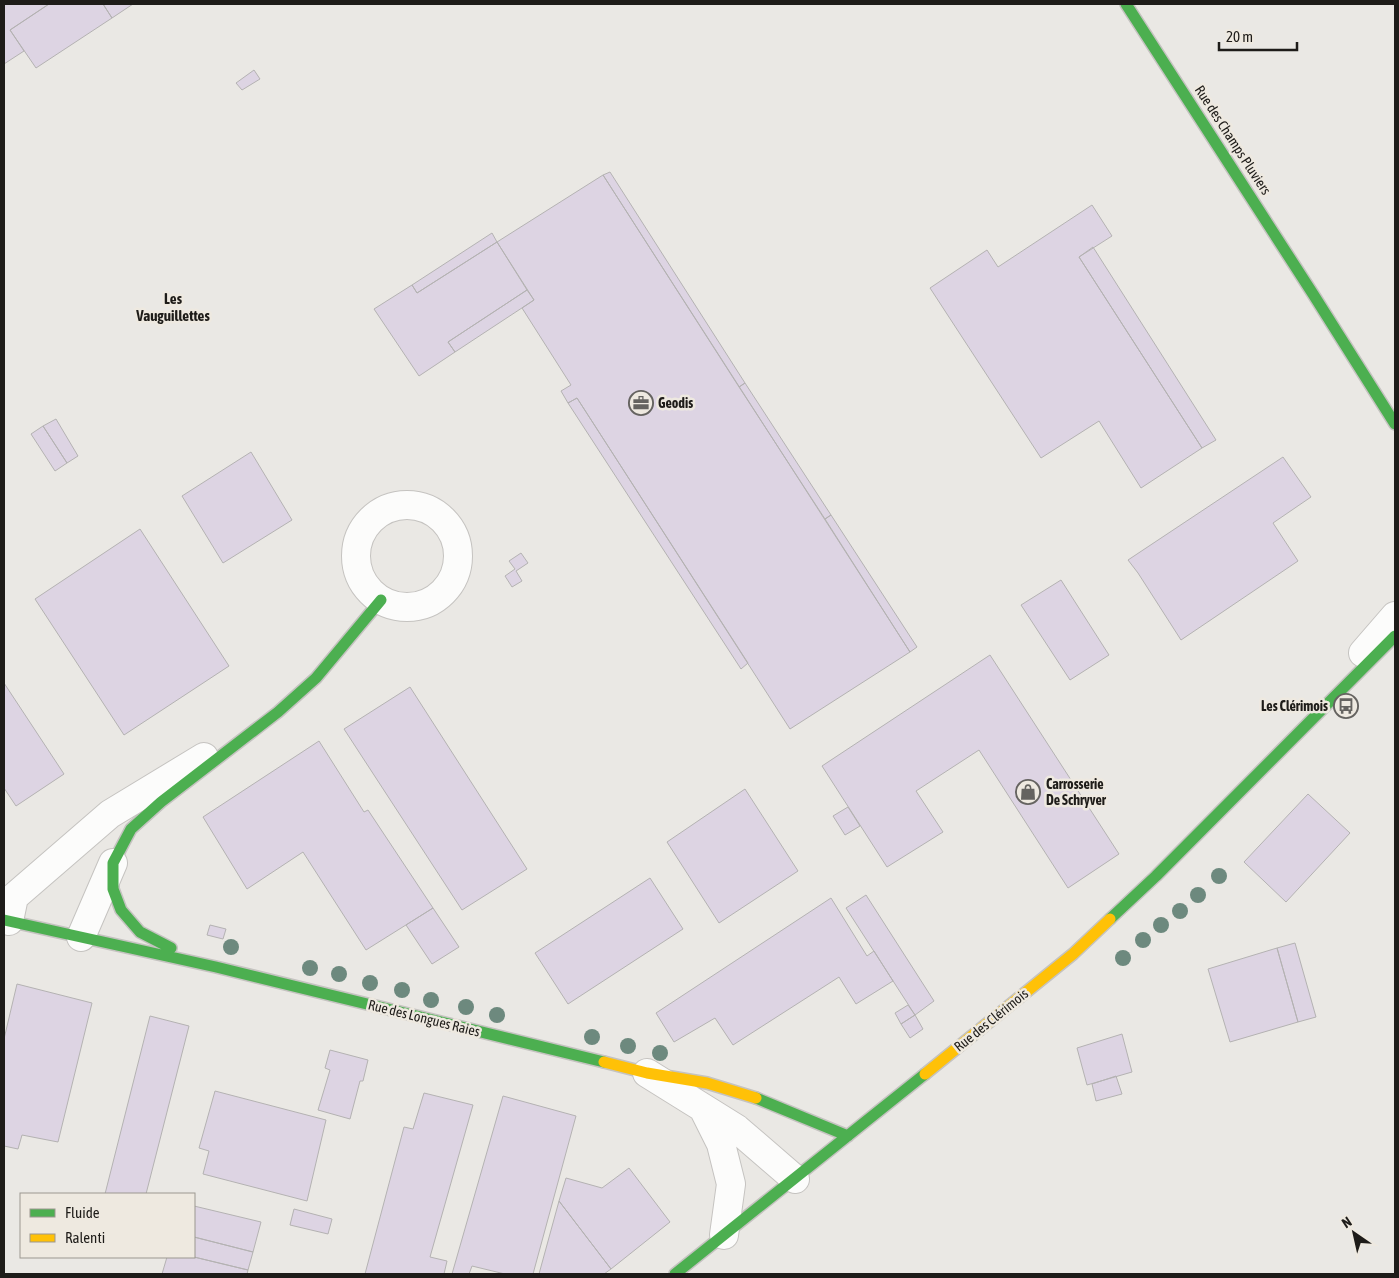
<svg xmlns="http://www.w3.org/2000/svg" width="1399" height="1278" font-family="'Asap Condensed',sans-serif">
  <rect width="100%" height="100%" fill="#eae8e4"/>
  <path fill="#ddd4e3" stroke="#b4b2b2" d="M4 4H49L10 30 24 51 4 64Z
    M49 4H103L112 18 36 68 10 30Z
    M103 4H133L112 18Z
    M254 70 260 79 242 90 236 83Z
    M610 172 745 383 739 387 603 175Z
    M603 175 910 652 790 729 577 398 568 403 561 391 571 385 522 308 534 300 497 242Z
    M1092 205 1112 236 1079 257 1202 448 1141 488 1099 421 1041 458 930 288 987 250 998 267Z
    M492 233 497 242 417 293 412 285Z
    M497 242 527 290 448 342 455 352 419 376 374 309 412 285 417 293Z
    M1093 247 1216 440 1202 448 1079 257Z
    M527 290 534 300 455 352 448 342Z
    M745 383 831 515 825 519 739 387Z
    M577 398 748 663 741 669 568 403Z
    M56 419 78 456 67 463 43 426Z
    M43 426 67 463 55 471 31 434Z
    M251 452 292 520 223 563 182 496Z
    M1283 457 1311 497 1273 523 1298 561 1181 640 1138 573 1128 560Z
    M831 515 917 647 910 652 825 519Z
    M140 529 229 666 124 735 35 599Z
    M521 553 528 563 516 571 522 581 512 587 505 576 515 569 509 561Z
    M1061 580 1109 655 1070 680 1021 605Z
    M990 655 1119 854 1068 888 979 750 916 791 943 832 887 867 822 766Z
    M4 683 64 774 16 806 4 788Z
    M410 687 527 869 462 910 344 729Z
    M319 741 364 812 368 810 433 908 366 950 303 852 247 889 203 817Z
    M745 789 798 871 719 923 667 842Z
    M1308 794 1350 833 1286 902 1244 862Z
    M848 807 860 826 845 835 833 816Z
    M650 878 683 929 568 1004 535 953Z
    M866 895 934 1001 915 1015 846 908Z
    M831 898 867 956 874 951 893 981 856 1004 839 977 733 1045 715 1018 674 1042 656 1013Z
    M433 908 459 947 432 964 406 925Z
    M210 925 226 929 223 939 207 935Z
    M1295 943 1316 1017 1298 1022 1277 948Z
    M1277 948 1298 1022 1230 1042 1208 969Z
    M17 984 92 1003 58 1142 22 1135 18 1149 4 1146V1039Z
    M908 1005 915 1015 901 1024 895 1013Z
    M915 1015 923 1029 910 1038 901 1024Z
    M150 1016 189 1026 146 1194H105Z
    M1122 1034 1132 1072 1087 1085 1077 1048Z
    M330 1050 368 1060 363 1081H360L350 1119 318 1110 330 1070 325 1068Z
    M1116 1076 1122 1094 1096 1101 1092 1084Z
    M215 1091 326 1120 307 1201 203 1174 209 1151 199 1148Z
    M424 1093 473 1105 430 1257 447 1261 444 1274H365L404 1127 413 1129Z
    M503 1096 576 1116 533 1274H505L472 1266 469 1274H452Z
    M629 1168 670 1222 611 1269 559 1201 566 1178 602 1188Z
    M559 1201 611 1269 604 1274H539Z
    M194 1206 261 1222 253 1252 194 1237Z
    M294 1209 332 1219 328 1234 290 1225Z
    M194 1237 253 1252 248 1270 194 1257Z
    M167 1257H194L248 1270 247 1274H162Z"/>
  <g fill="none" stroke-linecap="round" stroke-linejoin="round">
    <defs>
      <path id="street" d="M356 556a51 51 0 1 1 102 0a51 51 0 1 1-102 0Z
        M1363 653 1395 616
        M9 921 14 897 110 814 204 757
        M81 937 113 863
        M647 1073 737 1129 795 1179
        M704 1110 721 1144 731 1184 724 1235"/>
      <path id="fast" d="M1126 4 1313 294 1395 424
        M1110 919 1156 876 1395 636
        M4 920 216 967 604 1062
        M171 948 140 932 121 910 113 889V863L131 829 161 802 278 712 316 678 381 600
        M756 1098 848 1136
        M675 1274 925 1074"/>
      <path id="slow" d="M604 1062 647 1073 707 1083 756 1098
        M925 1074 1073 954 1110 919"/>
    </defs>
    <use href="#street" stroke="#c5c3c0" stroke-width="30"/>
    <use href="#fast" stroke="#c5c3c0" stroke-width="14"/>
    <use href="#slow" stroke="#c5c3c0" stroke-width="14"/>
    <use href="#street" stroke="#fcfcfb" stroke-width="28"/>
    <use href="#fast" stroke="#4caf50" stroke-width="11"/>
    <use href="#slow" stroke="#ffc107" stroke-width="11"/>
  </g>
  <g fill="#6d897e">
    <circle cx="1219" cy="876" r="8"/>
    <circle cx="1198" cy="895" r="8"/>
    <circle cx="1180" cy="911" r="8"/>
    <circle cx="1161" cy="925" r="8"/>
    <circle cx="1143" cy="940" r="8"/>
    <circle cx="231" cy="947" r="8"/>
    <circle cx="1123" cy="958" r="8"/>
    <circle cx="310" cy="968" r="8"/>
    <circle cx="339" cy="974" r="8"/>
    <circle cx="370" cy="983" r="8"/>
    <circle cx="402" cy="990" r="8"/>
    <circle cx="431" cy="1000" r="8"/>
    <circle cx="466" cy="1007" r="8"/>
    <circle cx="497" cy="1015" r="8"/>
    <circle cx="592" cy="1037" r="8"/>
    <circle cx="628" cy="1046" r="8"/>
    <circle cx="660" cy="1053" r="8"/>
  </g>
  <defs>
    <symbol id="office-ring" viewBox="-11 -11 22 22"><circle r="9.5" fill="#eee9e0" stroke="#656360" stroke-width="1.5"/><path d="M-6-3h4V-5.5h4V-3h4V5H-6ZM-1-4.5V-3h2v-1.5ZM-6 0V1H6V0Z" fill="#656360"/></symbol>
    <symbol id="bus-ring" viewBox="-11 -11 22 22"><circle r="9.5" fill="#eee9e0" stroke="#656360" stroke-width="1.5"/><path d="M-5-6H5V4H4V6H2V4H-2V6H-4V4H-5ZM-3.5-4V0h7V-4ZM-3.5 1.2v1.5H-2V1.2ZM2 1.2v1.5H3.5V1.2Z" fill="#656360"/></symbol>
    <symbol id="shop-ring" viewBox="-11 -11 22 22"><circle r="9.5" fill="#eee9e0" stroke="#656360" stroke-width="1.5"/><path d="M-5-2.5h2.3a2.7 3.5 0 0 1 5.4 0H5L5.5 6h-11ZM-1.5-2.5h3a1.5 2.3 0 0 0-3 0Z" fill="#656360"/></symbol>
  </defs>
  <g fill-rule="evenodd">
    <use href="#office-ring" x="627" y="389" width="28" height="28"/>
    <use href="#bus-ring" x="1332" y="692" width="28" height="28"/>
    <use href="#shop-ring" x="1014" y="778" width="28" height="28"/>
  </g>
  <g text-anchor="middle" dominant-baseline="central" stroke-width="5" stroke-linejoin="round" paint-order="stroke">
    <g font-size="14" fill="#1e1c19" stroke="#eee9e0">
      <text transform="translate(1233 140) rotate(57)">Rue des Champs Pluviers</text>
      <text transform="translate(424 1018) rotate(14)">Rue des Longues Raies</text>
      <text transform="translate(991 1020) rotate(-39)">Rue des Clérimois</text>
    </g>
    <g font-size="14" font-weight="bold" fill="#1e1c19" stroke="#eee9e0" text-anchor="start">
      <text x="658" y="403">Geodis</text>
      <text x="1328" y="706" text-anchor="end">Les Clérimois</text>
      <text x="1046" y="784">Carrosserie<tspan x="1046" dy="16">De Schryver</tspan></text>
    </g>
    <g font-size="15" font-weight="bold" fill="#1e1c19" stroke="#eee9e0">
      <text x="173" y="298">Les<tspan x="173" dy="17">Vauguillettes</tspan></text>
    </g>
  </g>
  <rect width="1399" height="1278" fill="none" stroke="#1e1c19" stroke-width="10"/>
  <rect x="20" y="1193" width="175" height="65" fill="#eee9e0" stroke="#9b9790"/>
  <rect x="30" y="1209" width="25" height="8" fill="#4caf50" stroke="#9b9790"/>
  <text x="65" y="1218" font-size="15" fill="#1e1c19">Fluide</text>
  <rect x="30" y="1234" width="25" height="8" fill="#ffc107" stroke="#9b9790"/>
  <text x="65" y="1243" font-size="15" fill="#1e1c19">Ralenti</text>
  <g transform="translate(1354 1233) rotate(326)" stroke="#eee9e0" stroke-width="4" paint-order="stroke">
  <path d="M0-4L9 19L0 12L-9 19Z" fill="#1e1c19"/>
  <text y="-8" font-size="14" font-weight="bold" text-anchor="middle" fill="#1e1c19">N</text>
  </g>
  <path d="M1219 42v8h78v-8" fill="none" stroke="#1e1c19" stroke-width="2.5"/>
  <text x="1226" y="42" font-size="15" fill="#1e1c19" stroke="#eee9e0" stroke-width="4" paint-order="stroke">20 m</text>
</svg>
